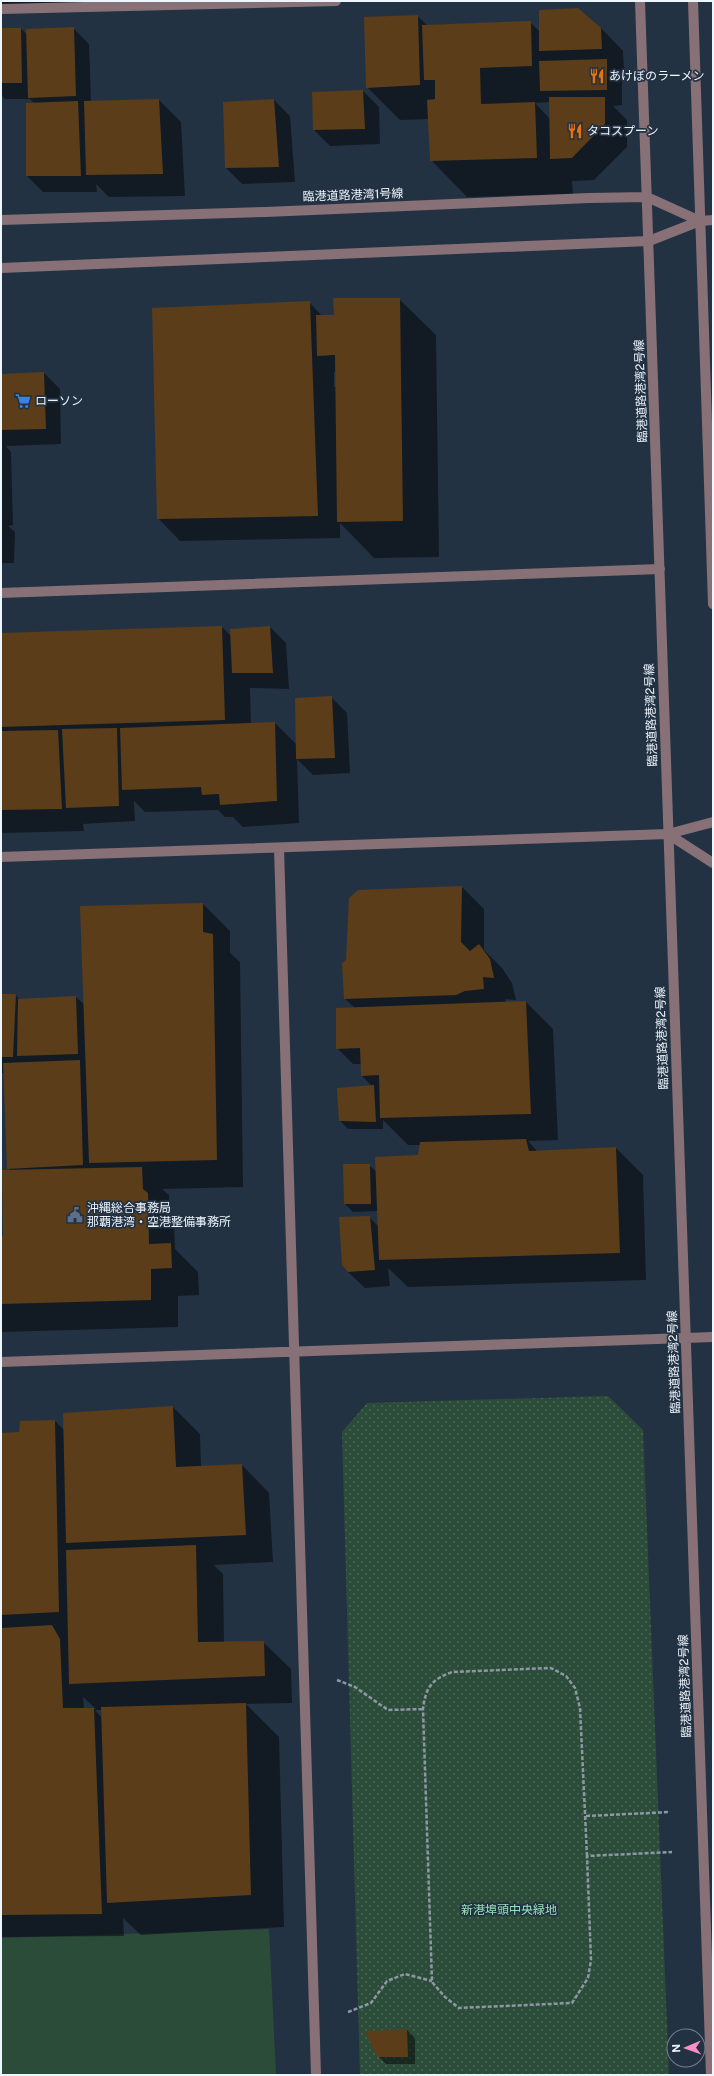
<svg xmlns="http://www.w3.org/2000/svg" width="714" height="2076" font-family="'Public Sans','Noto Sans JP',sans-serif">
  <defs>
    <pattern id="park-dots" width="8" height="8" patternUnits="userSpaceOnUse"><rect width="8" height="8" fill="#2c4c3a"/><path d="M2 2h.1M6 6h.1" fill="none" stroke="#4b6657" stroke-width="1.8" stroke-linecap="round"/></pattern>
  </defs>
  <rect width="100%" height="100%" fill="#233242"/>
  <path fill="#2c4c3a" d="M269 1929 276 2075H1V1938Z"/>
  <path fill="url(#park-dots)" d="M608 1396 643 1430 669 2075H360L342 1432 367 1403Z"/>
  <path fill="#0007" fill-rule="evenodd" d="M1 1H93V9L1 8Z
    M417 16 427 25 530 22 540 32 601 28 623 51 624 71H618L622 76V105L613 106 627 120V147L594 180 572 181 573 194 467 197 431 160 429 119 400 120 367 87ZM550 102V119L535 103Z
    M73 28 89 44 91 102 159 100 181 122 185 196 109 197 96 184 97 192H43L27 176V104H35L30 99H5L1 95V29H21L28 35Z
    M363 91 379 107 380 144 330 146 314 130Z
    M274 100 290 116 295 182 242 184 226 168 224 103Z
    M399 299 436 335 439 557 374 558 340 523V538L180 541 158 518 309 302 322 316H335ZM334 371 336 373V387H334Z
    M44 373 60 389 61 444 6 446 11 452 13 525 8 526 15 532 14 563H1V375Z
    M222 627 231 636 270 627 286 643 289 689 250 688 251 724 275 723 297 745 331 697 347 713 350 773 313 775 297 759 299 823 243 827 233 817H225L218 810 145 812 134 801 135 821 83 824 84 831 1 833V634Z
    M462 887 484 909V950L502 968 512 983 516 1000 505 999 506 1003 526 1002 553 1029 558 1140 528 1141 538 1152 616 1148 643 1175 646 1280 408 1287 388 1268 390 1286 365 1288 348 1272 369 1217 379 1227 378 1211 353 1212 345 1204 369 1165 377 1172 419 1156 420 1145H408L383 1120V1129H348L340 1121 372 1086 362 1076 361 1064H353L337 1048 355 1008 345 999Z
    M203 904 230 931V953L240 962 243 1187 162 1189 169 1195 170 1217 174 1222 175 1249 198 1272 199 1295 178 1296V1327L1 1332V1237H4L11 1171 8 1168 5 1073H1V995H16L20 1000 76 997 85 1005Z
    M173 1407 200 1434 201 1467 242 1465 269 1493 273 1562 214 1565 223 1574 224 1643 263 1642 291 1669 292 1703 246 1704 279 1737 284 1927 141 1935 123 1918 124 1936 1 1937V1434L19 1433 21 1422 55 1421 64 1430ZM83 1697 96 1709H84ZM95 1710H102V1718Z
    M407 2030 415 2038V2064H386L378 2056Z"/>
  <path fill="#5b3d1a" d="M578 8 601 28 602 49 539 51V10Z
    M418 15 420 85 366 88 364 17Z
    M531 21 532 66 480 68 481 104 535 102 537 158 430 161 427 100 435 99V80H424L422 25Z
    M74 27 76 96 28 98 26 29Z
    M1 28H21L22 83H1Z
    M607 59V90L540 91 539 61Z
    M363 90 365 129 313 130 312 92Z
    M549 97H605V124L572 158 550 159Z
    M159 99 163 174 86 175 84 101Z
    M274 99 279 167 225 168 223 102Z
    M78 101 81 176H26V103Z
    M333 298H400L403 521 337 522 335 355 317 356 316 315H334Z
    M310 301 318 516 157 519 152 308Z
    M44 372 46 429 1 430V374Z
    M222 626 225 720 1 727V633Z
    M270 626 273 673H232L230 629Z
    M332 696 335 758 296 759 295 698Z
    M275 722 277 801 220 805 219 794 202 795 201 787 122 790 120 728Z
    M117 728 119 806 66 808 62 729Z
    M58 730 62 809 1 810V731Z
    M462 886 461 942 470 951 479 944 490 959 494 978 483 977 484 989 465 991 456 995 344 999 342 963 346 960 349 898 358 890Z
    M203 903V932L213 934 217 1160 89 1163 80 906Z
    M1 994H16L13 1057H1Z
    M76 996 78 1054 17 1056 18 999Z
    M526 1001 531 1114 380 1118 379 1075 361 1076 360 1048 336 1049V1008Z
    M80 1060 83 1165 7 1169 3 1063Z
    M374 1085 376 1122 339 1121 337 1088Z
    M526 1139 529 1151 616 1147 620 1253 379 1260 375 1157 418 1155 420 1142Z
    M343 1164H370L371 1204H344Z
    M142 1167 143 1189 148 1193 149 1244 171 1243 172 1268 151 1269V1300L1 1304V1236H3L2 1170Z
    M370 1216 375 1270 348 1272 342 1265 339 1217Z
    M173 1406 176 1467 242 1464 246 1535 66 1543 63 1413Z
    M55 1420 59 1612 1 1615V1433L19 1432 20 1421Z
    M196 1545 198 1642 264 1641 265 1676 69 1684 66 1550Z
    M52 1625 60 1639 63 1708H94L102 1914 1 1915V1628Z
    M246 1703 251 1895 107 1903 101 1707Z
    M407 2029 408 2057H377L365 2031Z"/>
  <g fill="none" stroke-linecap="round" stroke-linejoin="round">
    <path stroke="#8d98a4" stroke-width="2.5" stroke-dasharray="4 2" stroke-linecap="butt" d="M337 1680 355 1687 388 1710 423 1709
      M586 1816 670 1812
      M587 1856 580 1708 575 1688 566 1676 551 1668 452 1672C431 1680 426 1687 423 1709L432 1982 445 1997 459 2008 572 2003 588 1978 591 1960 587 1856 672 1852
      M348 2012 371 2003 387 1981 405 1974 432 1981"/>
    <path stroke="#877176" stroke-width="10" d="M640 1 711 2075
      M693 1 713 604
      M1 9 336 1
      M1 220 266 212 589 198 647 197 700 221
      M1 268 649 241 700 221 713 220
      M1 593 660 569
      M668 834 713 863
      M279 848 316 2075
      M1 857 668 834 713 822
      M1 1362 713 1337"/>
  </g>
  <defs>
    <symbol id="restaurant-bare" viewBox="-9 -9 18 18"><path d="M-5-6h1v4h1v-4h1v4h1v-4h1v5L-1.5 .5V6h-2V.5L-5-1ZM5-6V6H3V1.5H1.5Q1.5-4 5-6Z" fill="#e8710a" stroke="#233242" stroke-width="2.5" paint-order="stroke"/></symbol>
    <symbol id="supermarket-bare" viewBox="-9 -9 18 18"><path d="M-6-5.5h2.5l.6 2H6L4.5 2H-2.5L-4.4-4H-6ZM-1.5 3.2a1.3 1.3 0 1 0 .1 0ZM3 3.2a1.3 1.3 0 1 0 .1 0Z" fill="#3f7fe0" stroke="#233242" stroke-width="2.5" paint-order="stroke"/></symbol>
    <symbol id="civic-bare" viewBox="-9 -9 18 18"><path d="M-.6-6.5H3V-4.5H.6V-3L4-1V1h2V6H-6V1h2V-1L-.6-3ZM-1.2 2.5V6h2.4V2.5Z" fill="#5c6f8a" stroke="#233242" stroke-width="2.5" paint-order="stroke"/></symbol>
  </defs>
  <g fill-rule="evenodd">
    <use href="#restaurant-bare" x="586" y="65" width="22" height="22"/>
    <use href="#restaurant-bare" x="564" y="120" width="22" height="22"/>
    <use href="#supermarket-bare" x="12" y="390" width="22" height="22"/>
    <use href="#civic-bare" x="64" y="1204" width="22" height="22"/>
  </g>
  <g text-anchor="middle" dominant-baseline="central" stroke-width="3.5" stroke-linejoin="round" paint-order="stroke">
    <g font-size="12" fill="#edf5fd" stroke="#233242" text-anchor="start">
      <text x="609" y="76">あけぼのラーメン</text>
      <text x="587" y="131">タコスプーン</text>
      <text x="35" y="401">ローソン</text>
      <text x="87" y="1208">沖縄総合事務局<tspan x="87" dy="14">那覇港湾・空港整備事務所</tspan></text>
    </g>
    <g font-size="12" fill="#edf5fd" stroke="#233242">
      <text transform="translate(353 195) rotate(-2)">臨港道路港湾1号線</text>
      <text transform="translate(641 391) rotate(-92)">臨港道路港湾2号線</text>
      <text transform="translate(651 715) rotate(-92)">臨港道路港湾2号線</text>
      <text transform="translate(662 1038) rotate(-92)">臨港道路港湾2号線</text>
      <text transform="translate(674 1362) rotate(-92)">臨港道路港湾2号線</text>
      <text transform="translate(685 1686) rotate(-92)">臨港道路港湾2号線</text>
    </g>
    <g font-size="12" fill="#97e2b8" stroke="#233242">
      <text x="509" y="1910">新港埠頭中央緑地</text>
    </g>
  </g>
  <rect width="714" height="2076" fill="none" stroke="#edf5fd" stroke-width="4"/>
  <g transform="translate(686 2048) rotate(268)"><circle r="19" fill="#233242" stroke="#74808d"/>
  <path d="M0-3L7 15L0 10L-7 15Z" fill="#fa8fc7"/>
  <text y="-6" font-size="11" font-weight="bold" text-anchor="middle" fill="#edf5fd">N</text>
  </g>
</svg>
